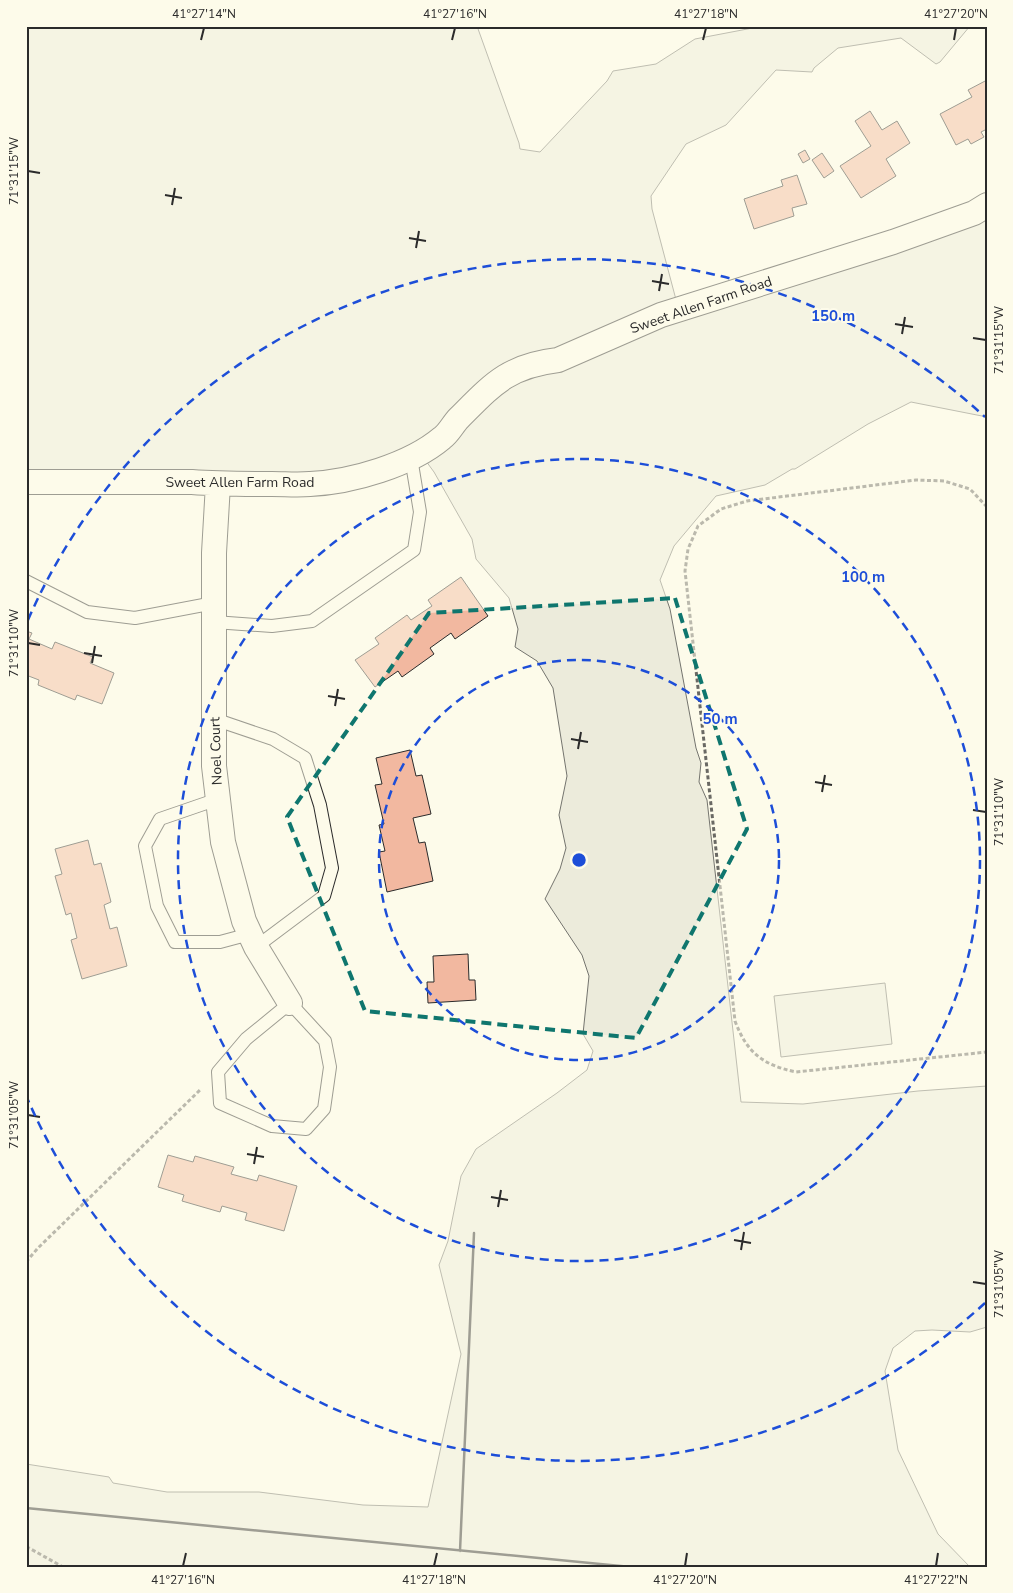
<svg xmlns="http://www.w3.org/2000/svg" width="1013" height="1593" font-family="'Nunito Sans',sans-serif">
  <rect width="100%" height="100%" fill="#fdfbea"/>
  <path fill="#ecebdb" stroke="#74746e" d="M26 26H477L519 143 520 149 540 152 607 81 613 71 656 64 695 39 763 26H970L940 62 936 64 901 38 838 48 814 68 812 72 776 70 726 125 686 144 651 196 652 209 679 311 987 210V417L911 402 868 424 795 469H792L765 485 716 496 674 546 660 580 670 609 696 748 701 763 699 782 707 800 741 1102 803 1104 918 1091 987 1086V1327L970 1332 932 1330 915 1331 893 1348 885 1371 898 1450 938 1534 970 1567H26V1464L109 1477 113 1483 167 1492H259L363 1505 428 1507 461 1354 439 1265 448 1241 461 1176 476 1149 557 1093 587 1070 593 1051 583 1034 589 976 582 955 545 899 560 869 566 848 559 815 567 776 553 688 537 661 515 647 518 629 509 598 476 559 472 539 434 472 423 457 362 478 26 484Z
    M885 983 892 1044 781 1057 774 996Z"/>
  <path fill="#f2b8a0" stroke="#2b2b2b" d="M987 80V129L981 132 984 137 971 144 968 139 956 145 940 114 972 97 968 90Z
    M870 111 882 130 897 121 910 143 886 159 896 176 861 198 840 166 871 146 855 121Z
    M805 150 810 159 803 163 798 154Z
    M822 153 834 171 824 178 812 160Z
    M797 175 807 204 792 208 794 216 754 229 744 199 783 186 781 180Z
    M461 577 488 616 455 639 451 633 430 648 434 654 402 677 398 671 375 687 355 660 379 644 375 638 407 615 411 620 432 606 428 600Z
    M26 631 32 633 29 639 52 649 55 642 93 657 90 663 114 673 102 704 77 695 75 700 38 685 39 680 26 675Z
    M410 750 416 776 422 775 431 814 413 818 419 843 425 842 433 881 387 892 379 852 385 851 379 825 384 824 375 785 382 784 376 758Z
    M88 840 94 865 101 863 111 902 104 905 110 929 117 927 127 966 82 979 71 940 77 938 71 913 66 915 55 876 62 874 55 849Z
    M468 954 469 980H475L476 1000 428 1003 427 982H434L433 956Z
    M168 1155 193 1162 195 1156 234 1167 231 1174 257 1181 259 1175 297 1186 284 1231 245 1220 247 1213 222 1206 220 1212 182 1201 184 1195 158 1187Z"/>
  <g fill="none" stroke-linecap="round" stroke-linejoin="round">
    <defs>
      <path id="service" d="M26 581 87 612 135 618 214 603
        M214 622 272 626 312 621 414 550 420 512 411 458
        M214 719 273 739 305 758 320 805 332 868 324 896 256 947
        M218 799 160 819 145 846 157 906 175 942H220L250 934
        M290 1003 325 1041 330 1067 324 1109 306 1129 272 1126 220 1103 218 1072 246 1039Z"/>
      <path id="minor" d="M26 482H192C219 484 246 484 272 484 285 484 298 485 310 484 352 482 410 465 442 438 449 433 453 424 459 418 493 384 508 366 558 360L661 315 893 242 974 213 987 205
        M218 484 214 553V766L223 842 244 921 256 947 290 1003"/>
    </defs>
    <use href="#service" stroke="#2b2b2b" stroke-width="14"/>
    <use href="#minor" stroke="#2b2b2b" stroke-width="26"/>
    <path stroke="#6a6964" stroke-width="3" stroke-dasharray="4 2.5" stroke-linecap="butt" d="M987 507 970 489 944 481 916 480 747 501 721 509 698 526 688 549 685 571 735 1021C747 1053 763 1065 796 1072L987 1052
      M26 1262 38 1248 200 1090
      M26 1549 29 1548 63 1567"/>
    <use href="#service" stroke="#fdfbea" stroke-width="12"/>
    <use href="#minor" stroke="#fdfbea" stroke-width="24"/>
    <path stroke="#2b2b2b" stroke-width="2.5" d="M26 1508 631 1567
      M460 1551 474 1233"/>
  </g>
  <path d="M0 0H1013V1593H0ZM675 598 747 829 636 1038 365 1011 287 817 429 613Z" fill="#fdfbea" fill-opacity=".55" fill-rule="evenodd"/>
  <path fill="none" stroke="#0f766e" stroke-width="4" stroke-dasharray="10 6" stroke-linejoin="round" d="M675 598 747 829 636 1038 365 1011 287 817 429 613Z"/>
  <path fill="none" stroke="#2b2b2b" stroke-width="2" d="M201 40 204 28M452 40 455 28M703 40 706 28M954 40 956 28M28 171 40 173M165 195 182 198M172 205 175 188M409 238 426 241M416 248 419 231M652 281 669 284M659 291 662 274M895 324 913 327M902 334 905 317M973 338 986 340M28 643 40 645M84 653 102 656M92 663 95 646M328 696 345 699M335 706 338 689M571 739 588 742M578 749 581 732M815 782 832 785M822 792 825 775M973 810 986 812M28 1115 40 1117M247 1154 264 1157M254 1164 257 1147M491 1197 508 1200M498 1207 501 1190M734 1240 751 1243M741 1250 744 1232M973 1282 986 1284M183 1566 186 1553M434 1566 437 1553M685 1566 687 1553M936 1566 938 1553"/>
  <g fill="none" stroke="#1d4ed8" stroke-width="2.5" stroke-dasharray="9 6">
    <circle cx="579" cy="860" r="200"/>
    <circle cx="579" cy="860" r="401"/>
    <path d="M985 1303A601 601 0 0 1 28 1100M28 620A601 601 0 0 1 985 417"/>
  </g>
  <g text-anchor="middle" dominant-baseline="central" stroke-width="4" stroke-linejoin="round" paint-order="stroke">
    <g font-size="14" fill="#2b2b2b" stroke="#fdfbea">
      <text transform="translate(701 305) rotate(-19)">Sweet Allen Farm Road</text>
      <text x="240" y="482">Sweet Allen Farm Road</text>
      <text transform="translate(216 751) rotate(-92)">Noel Court</text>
    </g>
  </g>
  <circle cx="579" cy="860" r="8" fill="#1d4ed8" stroke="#fdfbea" stroke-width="2.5"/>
  <g font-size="15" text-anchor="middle" font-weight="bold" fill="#1d4ed8" stroke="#fdfbea" stroke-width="4" stroke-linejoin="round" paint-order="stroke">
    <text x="833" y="321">150 m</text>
    <text x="863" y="582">100 m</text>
    <text x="720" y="724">50 m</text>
  </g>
  <rect width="1013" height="1593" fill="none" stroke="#fdfbea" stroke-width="55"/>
  <rect x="28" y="28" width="958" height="1538" fill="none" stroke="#2b2b2b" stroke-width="2"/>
  <g font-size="12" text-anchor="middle" fill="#2b2b2b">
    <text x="204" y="18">41°27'14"N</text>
    <text x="455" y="18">41°27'16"N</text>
    <text x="706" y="18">41°27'18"N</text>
    <text x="956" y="18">41°27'20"N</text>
    <text transform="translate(14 171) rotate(-90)" y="4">71°31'15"W</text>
    <text transform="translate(999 340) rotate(-90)" y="4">71°31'15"W</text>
    <text transform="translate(14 643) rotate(-90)" y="4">71°31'10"W</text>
    <text transform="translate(999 812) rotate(-90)" y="4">71°31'10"W</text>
    <text transform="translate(14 1115) rotate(-90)" y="4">71°31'05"W</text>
    <text transform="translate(999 1284) rotate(-90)" y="4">71°31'05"W</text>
    <text x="183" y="1584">41°27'16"N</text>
    <text x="434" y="1584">41°27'18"N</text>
    <text x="685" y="1584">41°27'20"N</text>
    <text x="936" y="1584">41°27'22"N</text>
  </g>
</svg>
